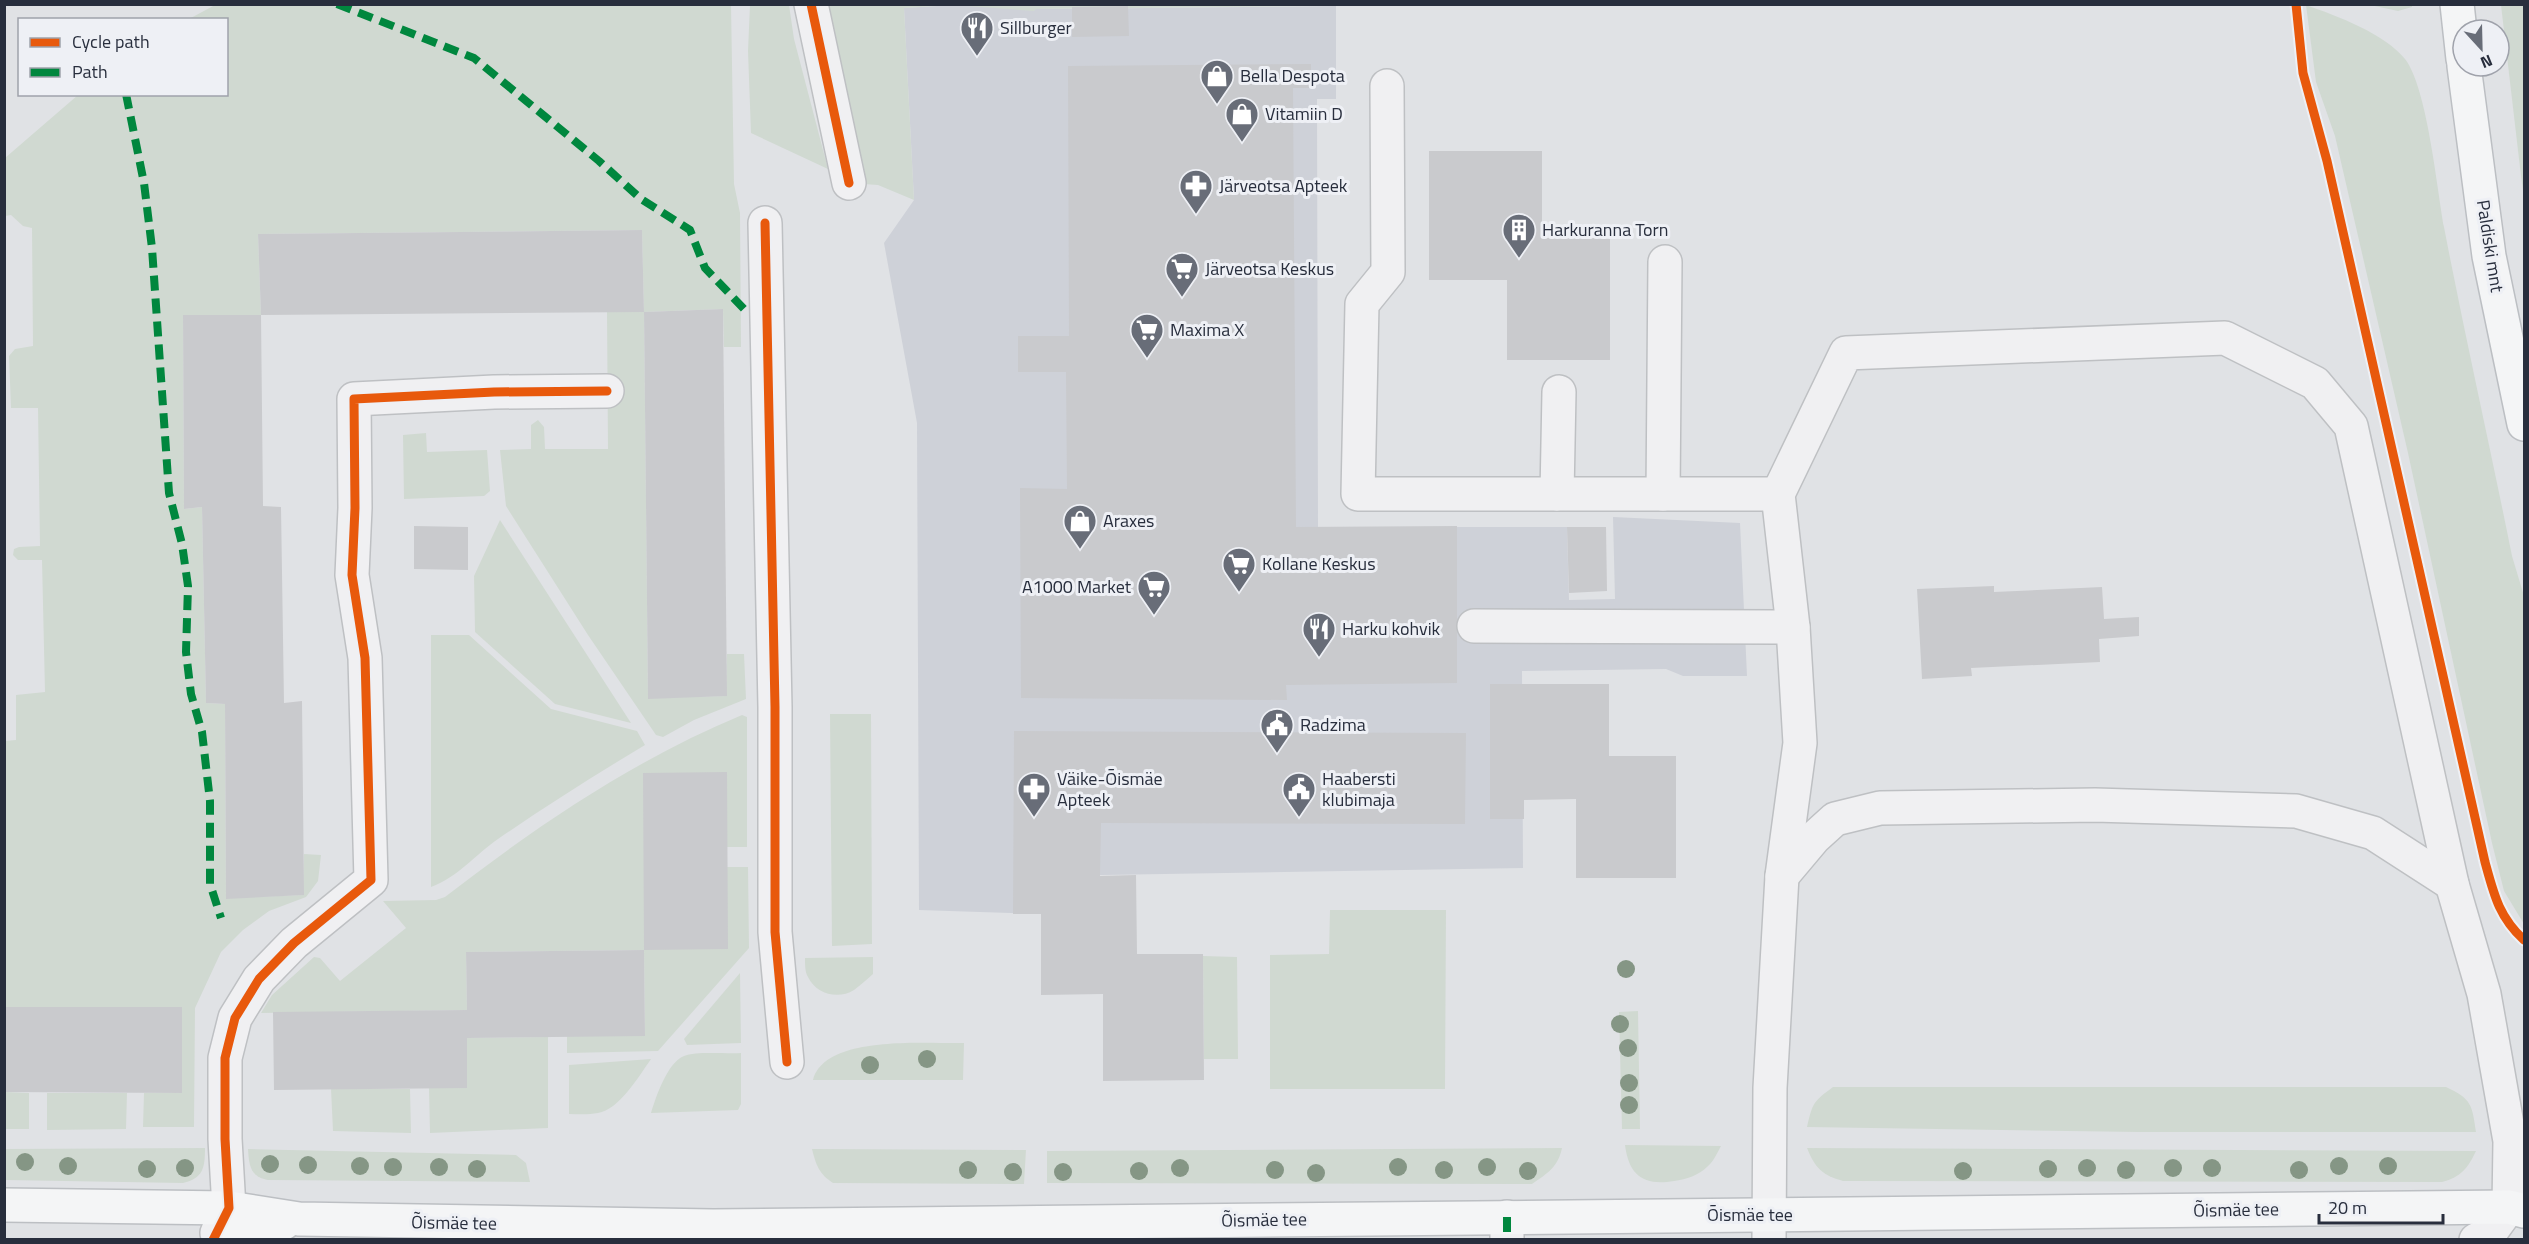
<svg xmlns="http://www.w3.org/2000/svg" width="2529" height="1244" viewBox="0 0 2529 1244" font-family="'Titillium Web',sans-serif">
<rect width="100%" height="100%" fill="#e0e2e5"/>
<polygon fill="#ced1d8" points="953,5 1047,9 1336,6 1336,99 1317,99 1318,527 1567,527 1569,600 1615,599 1613,517 1740,523 1747,676 1683,676 1666,669 1522,671 1523,868 1041,876 1041,914 919,910 917,423 884,243 914,200 904,8"/>
<g fill="#d0d9d1">
<polygon points="215,5 731,5 734,184 740,213 741,347 724,347 723,309 644,312 648,698 726,696 727,654 744,654 746,699 694,720 663,737 656,735 588,635 506,506 500,450 531,449 531,425 538,420 544,427 545,449 608,449 607,312 644,312 642,230 258,234 261,315 183,315 184,509 202,507 206,703 225,704 226,898 303,895 304,854 321,855 318,881 306,897 269,911 243,930 221,952 195,1008 194,1127 143,1127 144,1093 182,1093 182,1007 5,1007 5,741 16,740 16,695 45,692 42,560 18,560 13,555 14,549 19,547 40,546 38,408 11,408 9,356 15,349 33,346 32,228 23,226 11,215 5,216 5,158 78,95 226,94 226,20 189,19"/>
<polygon points="750,5 789,5 794,39 828,169 751,133 748,51"/>
<polygon points="811,5 1418,5 1036,9 1034,11 953,5 904,8 914,200 878,185 849,183"/>
<path d="M2306 5C2337 16 2384 33 2405 59 2427 87 2437 188 2444 227 2465 337 2490 446 2512 556L2524 596V924L2504 891 2492 843 2408 453 2335 136 2316 82Z"/>
<polygon points="2370,5 2412,4 2412,7 2398,11"/>
<polygon points="2501,5 2524,5 2524,198 2521,176"/>
<polygon points="426,433 427,452 487,450 490,491 484,496 404,499 403,435"/>
<polygon points="500,520 631,723 555,704 475,632 474,576"/>
<path d="M431 635H469L551 709 637 731 645 745C595 775 546 806 498 839 475 855 458 877 431 887Z"/>
<polygon points="830,714 871,714 872,944 832,946"/>
<path d="M742 715 747 717V847H727V867H748L749 948 658 1051 567 1053V1036L645 1035 644 950 466 952 467 1010 261 1013 272 995 314 957 320 958 340 981 406 928 383 901 436 900 445 897C538 825 634 760 742 715Z"/>
<polygon points="1330,910 1446,910 1445,1089 1270,1089 1270,955 1329,954"/>
<polygon points="1203,956 1237,957 1238,1059 1204,1059"/>
<path d="M873 957V974C867 979 861 985 854 990 838 1000 816 994 808 977 805 972 805 965 805 958Z"/>
<polygon points="740,973 741,1043 687,1045 684,1039"/>
<polygon points="1638,1011 1640,1129 1622,1129 1619,1012"/>
<polygon points="548,1037 548,1128 430,1133 429,1088 467,1088 467,1038"/>
<path d="M964 1043 963 1080H813C825 1034 927 1044 964 1043Z"/>
<path d="M741 1053V1104L738 1110 651 1113C656 1097 667 1063 684 1056 695 1051 727 1054 741 1053Z"/>
<path d="M651 1059C639 1076 619 1110 598 1113 588 1115 578 1114 569 1114V1065Z"/>
<path d="M1833 1087H2446C2472 1099 2472 1105 2476 1132H2139L1807 1127C1813 1102 1813 1102 1833 1087Z"/>
<polygon points="331,1089 410,1089 411,1133 333,1131"/>
<polygon points="5,1092 29,1093 29,1129 5,1129"/>
<polygon points="47,1093 127,1093 126,1129 47,1130"/>
<path d="M1625 1145 1721 1146C1717 1153 1714 1161 1708 1166 1698 1176 1687 1179 1674 1181 1644 1186 1629 1176 1625 1145Z"/>
<path d="M205 1148C205 1168 203 1178 183 1183L5 1180V1149Z"/>
<path d="M1562 1148C1558 1167 1548 1173 1532 1184L1047 1183V1151Z"/>
<path d="M1807 1148 2476 1151C2468 1168 2461 1177 2442 1182L1843 1181C1822 1175 1815 1168 1807 1148Z"/>
<path d="M248 1149 516 1155 526 1163 530 1182 268 1180C250 1177 249 1165 248 1149Z"/>
<path d="M812 1149 1026 1150 1024 1184 833 1183C819 1174 816 1165 812 1149Z"/>
</g>
<g fill="#c9cacd">
<polygon points="1128,6 1129,36 1072,37 1072,7"/>
<polygon points="1311,64 1311,88 1293,88 1296,527 1457,526 1457,683 1286,685 1287,700 1021,698 1020,488 1067,489 1066,372 1018,372 1018,336 1069,336 1068,66"/>
<polygon points="1429,151 1542,151 1542,238 1610,238 1610,360 1507,360 1507,280 1429,280"/>
<polygon points="642,230 644,312 261,315 258,234"/>
<polygon points="723,309 727,696 648,699 644,312"/>
<polygon points="183,315 261,315 263,506 281,507 284,703 302,701 304,895 226,899 225,704 206,703 202,507 184,509"/>
<polygon points="414,526 468,527 468,570 414,569"/>
<polygon points="1567,527 1606,527 1607,591 1569,593"/>
<polygon points="1994,586 1994,592 2102,587 2104,619 2139,617 2139,636 2099,639 2100,662 1971,668 1972,676 1922,679 1917,589"/>
<polygon points="1490,684 1609,684 1609,756 1676,756 1676,878 1576,878 1576,799 1524,800 1524,819 1490,819"/>
<polygon points="1014,731 1466,733 1465,824 1101,823 1100,876 1136,875 1137,954 1203,954 1204,1080 1103,1081 1103,994 1041,995 1041,914 1013,914"/>
<polygon points="727,772 728,949 644,950 645,1036 467,1038 467,1088 274,1090 273,1012 467,1010 466,952 644,950 643,773"/>
<polygon points="4,1007 182,1007 182,1093 4,1092"/>
</g>
<g fill="none" stroke-linecap="round" stroke-linejoin="round">
<g stroke="#bec0c3" stroke-width="36">
<g id="minor">
<polyline points="811,4 849,183"/>
<polyline points="1387,86 1388,272 1362,304 1358,494 1778,494"/>
<polyline points="765,223 775,707 775,932 787,1062"/>
<polyline points="1557,494 1559,392"/>
<polyline points="1663,494 1665,262"/>
<polyline points="1474,626 1793,627"/>
<polyline points="1782,876 1814,838 1835,819 1880,808 2095,805 2296,811 2373,833 2452,884"/>
<polyline points="1507,1217 1507,1240"/>
<polyline points="217,1233 229,1208 225,1139 225,1058 235,1018 259,979 294,943 371,880 365,658 352,575 355,508 354,399 494,392 607,391"/>
<polyline points="1769,1240 1770,1088 1782,876 1800,743 1793,627 1778,494 1846,353 2225,338 2315,383 2351,426 2452,884 2484,994 2510,1141 2509,1207 2490,1233 2476,1240"/>
</g>
</g>
<g stroke="#bcbfc3" stroke-width="36">
<g id="major">
<polyline points="2457,4 2463,59"/>
<polyline points="2464,66 2489,256 2524,424"/>
<polyline points="4,1205 229,1208 299,1219 713,1226 2509,1207 2524,1211"/>
<polyline points="227,1240 284,1223"/>
</g>
</g>
<use href="#minor" stroke="#f0f0f2" stroke-width="33"/>
<use href="#major" stroke="#f4f5f6" stroke-width="33"/>
<g stroke="#00873e" stroke-width="8" stroke-dasharray="15 8" stroke-linecap="butt">
<polyline points="337,4 474,58 599,161 641,199 690,230 705,268 745,310"/>
<polyline points="126,94 144,183 152,248 169,493 182,544 188,586 186,652 191,694 202,732 210,801 210,884 221,918"/>
<polyline points="1507,1217 1507,1240"/>
</g>
<g stroke="#eef0f5" stroke-width="13">
<g id="cycleway">
<polyline points="811,4 849,183"/>
<path d="M2296 4 2303 73 2327 161 2485 862C2494 895 2499 917 2524 940"/>
<polyline points="765,223 775,707 775,932 787,1062"/>
<polyline points="213,1240 229,1208 225,1139 225,1058 235,1018 259,979 294,943 371,880 365,658 352,575 355,508 354,399 494,392 607,391"/>
</g>
</g>
<use href="#cycleway" stroke="#e8590c" stroke-width="9"/>
</g>
<g fill="#859685">
<circle cx="1626" cy="969" r="9"/>
<circle cx="1620" cy="1024" r="9"/>
<circle cx="1628" cy="1048" r="9"/>
<circle cx="927" cy="1059" r="9"/>
<circle cx="870" cy="1065" r="9"/>
<circle cx="1629" cy="1083" r="9"/>
<circle cx="1629" cy="1105" r="9"/>
<circle cx="25" cy="1162" r="9"/>
<circle cx="270" cy="1164" r="9"/>
<circle cx="308" cy="1165" r="9"/>
<circle cx="68" cy="1166" r="9"/>
<circle cx="360" cy="1166" r="9"/>
<circle cx="2339" cy="1166" r="9"/>
<circle cx="2388" cy="1166" r="9"/>
<circle cx="393" cy="1167" r="9"/>
<circle cx="439" cy="1167" r="9"/>
<circle cx="1398" cy="1167" r="9"/>
<circle cx="1487" cy="1167" r="9"/>
<circle cx="185" cy="1168" r="9"/>
<circle cx="1180" cy="1168" r="9"/>
<circle cx="2087" cy="1168" r="9"/>
<circle cx="2173" cy="1168" r="9"/>
<circle cx="2212" cy="1168" r="9"/>
<circle cx="147" cy="1169" r="9"/>
<circle cx="477" cy="1169" r="9"/>
<circle cx="2048" cy="1169" r="9"/>
<circle cx="968" cy="1170" r="9"/>
<circle cx="1275" cy="1170" r="9"/>
<circle cx="1444" cy="1170" r="9"/>
<circle cx="2126" cy="1170" r="9"/>
<circle cx="2299" cy="1170" r="9"/>
<circle cx="1139" cy="1171" r="9"/>
<circle cx="1528" cy="1171" r="9"/>
<circle cx="1963" cy="1171" r="9"/>
<circle cx="1013" cy="1172" r="9"/>
<circle cx="1063" cy="1172" r="9"/>
<circle cx="1316" cy="1173" r="9"/>
</g>
<defs>
<g id="restaurant-pin" transform="scale(1.725)"><path d="M0 17L-7.5 6A9.5 9.5 0 1 1 7.5 6Z" fill="#686d78" stroke="#eef0f5"/><path d="M-5-6h1v4h1v-4h1v4h1v-4h1v5L-1.5 .5V6h-2V.5L-5-1ZM5-6V6H3V1.5H1.5Q1.5-4 5-6Z" fill="#fff"/></g>
<g id="shop-pin" transform="scale(1.725)"><path d="M0 17L-7.5 6A9.5 9.5 0 1 1 7.5 6Z" fill="#686d78" stroke="#eef0f5"/><path d="M-5-2.5h2.3a2.7 3.5 0 0 1 5.4 0H5L5.5 6h-11ZM-1.5-2.5h3a1.5 2.3 0 0 0-3 0Z" fill="#fff"/></g>
<g id="pharmacy-pin" transform="scale(1.725)"><path d="M0 17L-7.5 6A9.5 9.5 0 1 1 7.5 6Z" fill="#686d78" stroke="#eef0f5"/><path d="M-2-6h4v4h4v4h-4v4h-4v-4h-4v-4h4Z" fill="#fff"/></g>
<g id="building-pin" transform="scale(1.725)"><path d="M0 17L-7.5 6A9.5 9.5 0 1 1 7.5 6Z" fill="#686d78" stroke="#eef0f5"/><path d="M-4-6H4V6H1V3H-1V6H-4ZM-2.5-4.3h1.7v1.8h-1.7ZM.8-4.3h1.7v1.8H.8ZM-2.5-1h1.7V.8h-1.7ZM.8-1h1.7V.8H.8Z" fill="#fff"/></g>
<g id="supermarket-pin" transform="scale(1.725)"><path d="M0 17L-7.5 6A9.5 9.5 0 1 1 7.5 6Z" fill="#686d78" stroke="#eef0f5"/><path d="M-6-5.5h2.5l.6 2H6L4.5 2H-2.5L-4.4-4H-6ZM-1.5 3.2a1.3 1.3 0 1 0 .1 0ZM3 3.2a1.3 1.3 0 1 0 .1 0Z" fill="#fff"/></g>
<g id="civic-pin" transform="scale(1.725)"><path d="M0 17L-7.5 6A9.5 9.5 0 1 1 7.5 6Z" fill="#686d78" stroke="#eef0f5"/><path d="M-.6-6.5H3V-4.5H.6V-3L4-1V1h2V6H-6V1h2V-1L-.6-3ZM-1.2 2.5V6h2.4V2.5Z" fill="#fff"/></g>
</defs>
<g fill-rule="evenodd">
<use href="#restaurant-pin" x="977" y="28"/>
<use href="#shop-pin" x="1217" y="76"/>
<use href="#shop-pin" x="1242" y="114"/>
<use href="#pharmacy-pin" x="1196" y="186"/>
<use href="#building-pin" x="1519" y="230"/>
<use href="#supermarket-pin" x="1182" y="269"/>
<use href="#supermarket-pin" x="1147" y="330"/>
<use href="#shop-pin" x="1080" y="521"/>
<use href="#supermarket-pin" x="1239" y="564"/>
<use href="#supermarket-pin" x="1154" y="587"/>
<use href="#restaurant-pin" x="1319" y="629"/>
<use href="#civic-pin" x="1277" y="725"/>
<use href="#pharmacy-pin" x="1034" y="789"/>
<use href="#civic-pin" x="1299" y="789"/>
</g>
<g text-anchor="middle" stroke-width="6" stroke-linejoin="round" paint-order="stroke">
<g font-size="18" fill="#282e3d" stroke="#eef0f5" text-anchor="start">
<text x="1000" y="34">Sillburger</text>
<text x="1240" y="82">Bella Despota</text>
<text x="1265" y="120">Vitamiin D</text>
<text x="1219" y="192">Järveotsa Apteek</text>
<text x="1542" y="236">Harkuranna Torn</text>
<text x="1205" y="275">Järveotsa Keskus</text>
<text x="1170" y="336">Maxima X</text>
<text x="1103" y="527">Araxes</text>
<text x="1262" y="570">Kollane Keskus</text>
<text x="1131" y="593" text-anchor="end">A1000 Market</text>
<text x="1342" y="635">Harku kohvik</text>
<text x="1300" y="731">Radzima</text>
<text x="1057" y="785">Väike-Õismäe<tspan x="1057" dy="21">Apteek</tspan></text>
<text x="1322" y="785">Haabersti<tspan x="1322" dy="21">klubimaja</tspan></text>
</g>
<g font-size="18" fill="#282e3d" stroke="#eef0f5">
<text transform="translate(2490 246) rotate(81)" y="6">Paldiski mnt</text>
<text transform="translate(2236 1210) rotate(-1)" y="6">Õismäe tee</text>
<text x="1750" y="1221">Õismäe tee</text>
<text transform="translate(1264 1220) rotate(-1)" y="6">Õismäe tee</text>
<text transform="translate(454 1223) rotate(1)" y="6">Õismäe tee</text>
</g>
</g>
<rect width="2529" height="1244" fill="none" stroke="#282e3d" stroke-width="12"/>
<rect x="18" y="18" width="210" height="78" fill="#eef0f5" stroke="#9fa2ab" stroke-width="1.5"/>
<rect x="30" y="38" width="30" height="9" fill="#e8590c" stroke="#9fa2ab" stroke-width="1.5"/>
<text x="72" y="48" font-size="18" fill="#282e3d">Cycle path</text>
<rect x="30" y="68" width="30" height="9" fill="#00873e" stroke="#9fa2ab" stroke-width="1.5"/>
<text x="72" y="78" font-size="18" fill="#282e3d">Path</text>
<g transform="translate(2481 48) rotate(158)"><circle r="28" fill="#eef0f5" stroke="#9fa2ab" stroke-width="1.5"/>
<path d="M0-4.5L10 22L0 15L-10 22Z" fill="#686d78"/>
<text y="-9" font-size="16" font-weight="bold" text-anchor="middle" fill="#282e3d">N</text>
</g>
<path d="M2319 1214v9h124v-9" fill="none" stroke="#282e3d" stroke-width="3"/>
<text x="2328" y="1214" font-size="18" fill="#282e3d" stroke="#eef0f5" stroke-width="4.5" paint-order="stroke">20 m</text>
</svg>
